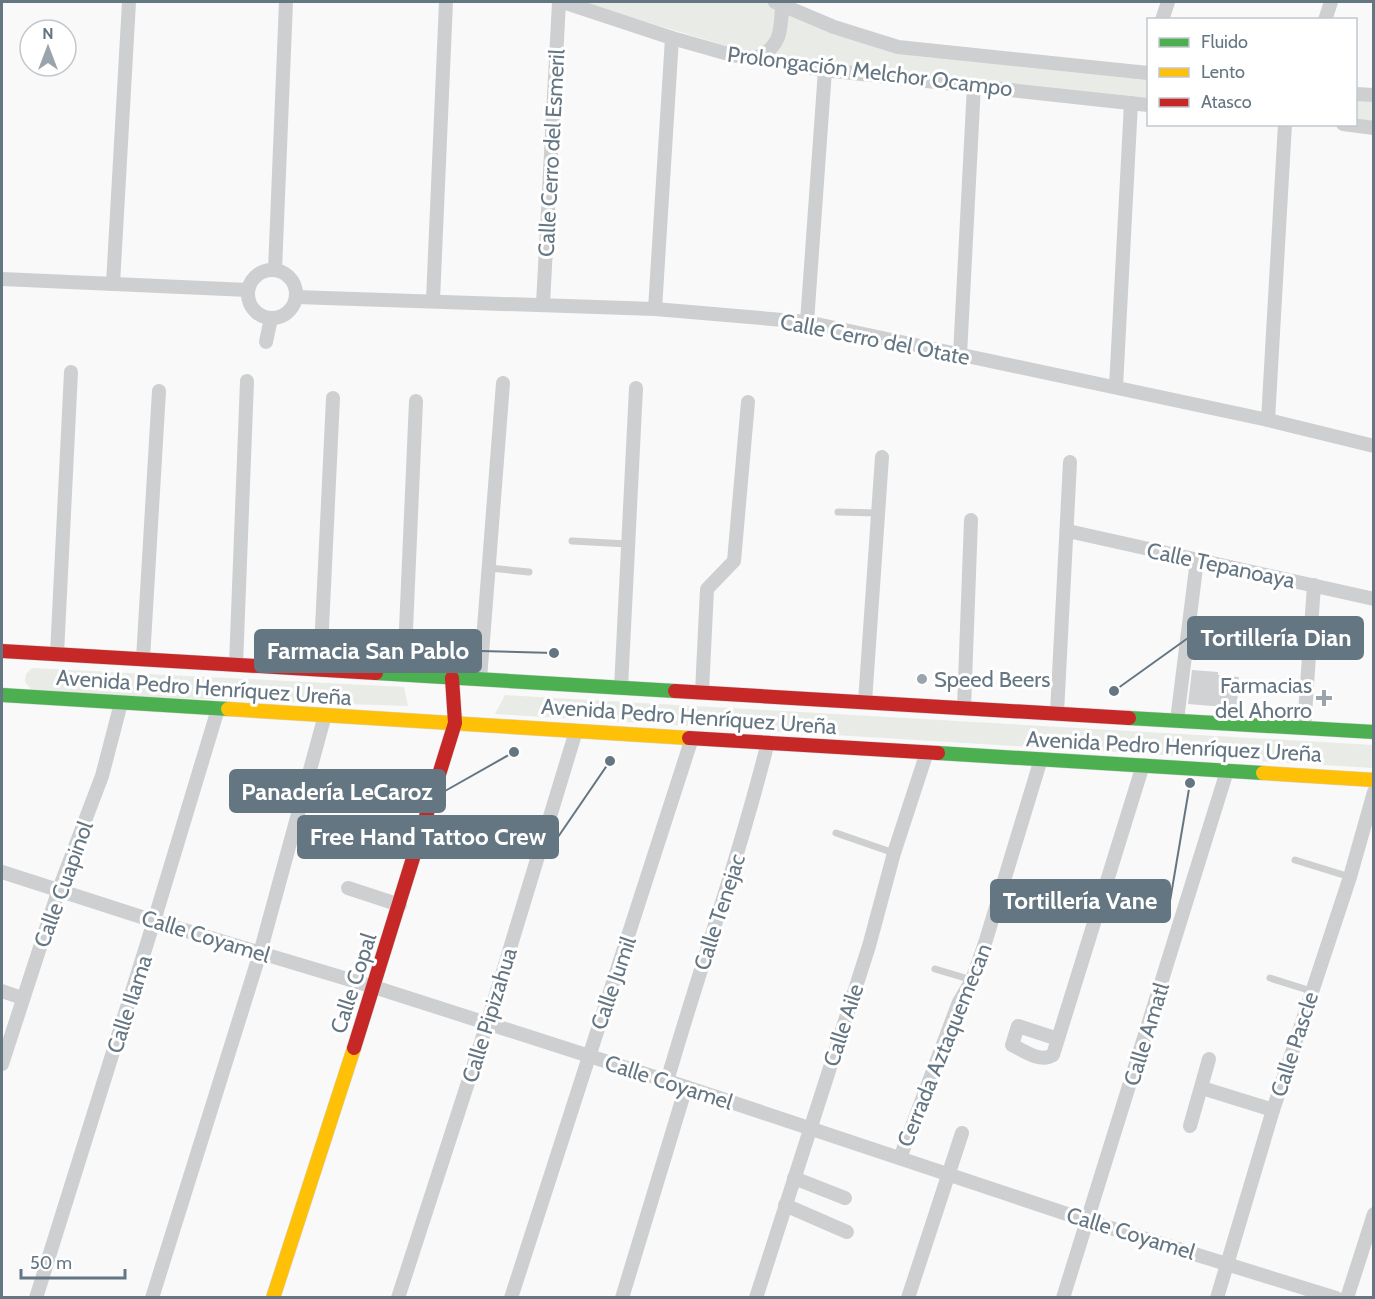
<svg xmlns="http://www.w3.org/2000/svg" width="1375" height="1299" viewBox="0 0 1375 1299" font-family="Cabin,sans-serif">
<rect width="100%" height="100%" fill="#f9f9f9"/>
<g fill="#e8ebe6">
<polygon points="580,2 772,2 899,51 1148,72 1148,101 823,65 740,50"/>
<polygon points="1356,98 1373,100 1373,123 1356,121"/>
<polygon points="32,668 404,687 408,706 34,693 25,682 26,674"/>
<polygon points="505,695 1373,745 1373,768 495,714"/>
</g>
<polygon fill="#d0d2d3" points="1192,670 1218,672 1218,675 1239,677 1237,708 1188,704"/>
<g fill="none" stroke-linecap="round" stroke-linejoin="round">
<g stroke="#d5d6d7" stroke-width="15">
<g id="fast">
<polyline points="376,673 675,691"/>
<polyline points="2,695 228,709"/>
<polyline points="1129,718 1374,732"/>
<polyline points="938,753 1263,773"/>
</g>
</g>
<g stroke="#d5d6d7" stroke-width="15">
<g id="slow">
<polyline points="228,709 689,738"/>
<polyline points="1263,773 1374,780"/>
<polyline points="273,1298 354,1048"/>
</g>
</g>
<g stroke="#d5d6d7" stroke-width="15">
<g id="jam">
<polyline points="2,651 376,673"/>
<polyline points="675,691 1129,718"/>
<polyline points="689,738 938,753"/>
<polyline points="354,1048 455,723 452,678"/>
</g>
</g>
<polyline stroke="#cbcccd" stroke-width="2" stroke-dasharray="3 3" stroke-linecap="butt" points="1146,748 1148,736"/>
<g stroke="#cecfd0" stroke-width="7">
<polyline points="838,512 877,513"/>
<polyline points="572,541 628,544"/>
<polyline points="489,568 529,572"/>
<polyline points="836,833 894,853"/>
<polyline points="1295,860 1350,877"/>
<polyline points="935,969 972,980"/>
<polyline points="1270,978 1311,991"/>
</g>
<g stroke="#cecfd0" stroke-width="14">
<polyline points="563,2 672,38 732,55 825,70 1148,105"/>
<polyline points="775,2 834,27 898,47 1148,73"/>
<polyline points="1162,20 1168,2"/>
<polyline points="1325,20 1331,2"/>
<path d="M756 58C781 47 781 31 782 6"/>
<polyline points="1356,94 1374,95"/>
<polyline points="1343,124 1374,128"/>
<circle cx="272" cy="294" r="24"/>
<polyline points="275,270 286,2"/>
<polyline points="2,279 248,290"/>
<polyline points="113,284 129,2"/>
<polyline points="296,297 655,309 807,322 1268,420 1374,446"/>
<polyline points="433,300 446,2"/>
<polyline points="543,304 559,2"/>
<polyline points="655,309 672,38"/>
<polyline points="807,322 825,70"/>
<polyline points="266,342 271,318"/>
<polyline points="960,355 974,85"/>
<polyline points="1116,387 1131,103"/>
<polyline points="1268,420 1285,124"/>
<polyline points="1068,531 1374,599"/>
<polyline points="57,654 71,372"/>
<polyline points="143,659 159,391"/>
<polyline points="236,665 247,381"/>
<polyline points="320,670 333,398"/>
<polyline points="404,675 416,401"/>
<polyline points="480,679 503,383"/>
<polyline points="621,688 636,388"/>
<polyline points="702,692 707,589 734,561 748,402"/>
<polyline points="865,702 882,457"/>
<polyline points="964,708 971,520"/>
<polyline points="1057,713 1070,462"/>
<polyline points="1177,720 1197,560"/>
<polyline points="1304,728 1314,585"/>
<polyline points="2,872 154,921 374,987 686,1087 1088,1221 1336,1298"/>
<polyline points="348,888 400,905"/>
<polyline points="2,991 22,998"/>
<path d="M1058 1039 1018 1026 1012 1045C1024 1051 1040 1063 1053 1055L1143 765"/>
<polyline points="2,1064 59,889 102,776 121,703"/>
<path d="M667 1081C700 968 739 857 768 742"/>
<polyline points="1202,1088 1273,1110"/>
<polyline points="1190,1126 1209,1059"/>
<polyline points="900,1158 959,1002 972,980 986,940 1041,759"/>
<polyline points="794,1178 845,1198"/>
<polyline points="785,1205 847,1232"/>
<polyline points="36,1298 154,921 218,709"/>
<polyline points="152,1298 260,953 325,715"/>
<polyline points="398,1298 487,1024 576,731"/>
<polyline points="511,1298 692,738"/>
<polyline points="622,1298 686,1087"/>
<polyline points="756,1298 869,946 894,853 927,752"/>
<polyline points="908,1298 962,1133"/>
<polyline points="1063,1298 1227,771"/>
<polyline points="1217,1298 1273,1110 1350,877 1374,792"/>
<polyline points="1347,1298 1374,1214"/>
</g>
<use href="#fast" stroke="#4caf50" stroke-width="14"/>
<use href="#slow" stroke="#ffc107" stroke-width="14"/>
<use href="#jam" stroke="#c62828" stroke-width="14"/>
</g>
<g fill="#99a4ac" stroke="#fff" stroke-width="2">
<circle cx="922" cy="679" r="6"/>
<path d="M1321 689h6v6h6v6h-6v6h-6v-6h-6v-6h6z"/>
</g>
<g text-anchor="middle" stroke-width="6" stroke-linejoin="round" paint-order="stroke">
<g font-size="22" fill="#657683" stroke="#fff">
<text transform="translate(870 71) rotate(7)" y="8">Prolongación Melchor Ocampo</text>
<text transform="translate(551 153) rotate(-87)" y="8">Calle Cerro del Esmeril</text>
<text transform="translate(875 339) rotate(11)" y="8">Calle Cerro del Otate</text>
<text transform="translate(1221 565) rotate(12)" y="8">Calle Tepanoaya</text>
<text transform="translate(204 687) rotate(4)" y="8">Avenida Pedro Henríquez Ureña</text>
<text transform="translate(689 716) rotate(4)" y="8">Avenida Pedro Henríquez Ureña</text>
<text transform="translate(1174 746) rotate(3)" y="8">Avenida Pedro Henríquez Ureña</text>
<text transform="translate(63 884) rotate(-70)" y="8">Calle Cuapinol</text>
<text transform="translate(719 912) rotate(-72)" y="8">Calle Tenejac</text>
<text transform="translate(206 936) rotate(17)" y="8">Calle Coyamel</text>
<text transform="translate(353 983) rotate(-72)" y="8">Calle Copal</text>
<text transform="translate(613 983) rotate(-71)" y="8">Calle Jumil</text>
<text transform="translate(129 1004) rotate(-72)" y="8">Calle Ilama</text>
<text transform="translate(489 1015) rotate(-73)" y="8">Calle Pipizahua</text>
<text transform="translate(843 1025) rotate(-72)" y="8">Calle Aile</text>
<text transform="translate(1146 1034) rotate(-73)" y="8">Calle Amatl</text>
<text transform="translate(1294 1044) rotate(-72)" y="8">Calle Pascle</text>
<text transform="translate(944 1045) rotate(-68)" y="8">Cerrada Aztaquemecan</text>
<text transform="translate(669 1082) rotate(18)" y="8">Calle Coyamel</text>
<text transform="translate(1131 1233) rotate(17)" y="8">Calle Coyamel</text>
</g>
<g font-size="22" fill="#657683" stroke="#fff" text-anchor="start">
<text x="934" y="687">Speed Beers</text>
<text x="1312" y="693" text-anchor="end">Farmacias<tspan x="1312" dy="25">del Ahorro</tspan></text>
</g>
</g>
<path fill="none" stroke="#657683" stroke-width="2" d="M1114 691L1188 638M554 653L481 651M514 752L445 791M610 761L558 837M1190 783L1170 901"/>
<g fill="#657683" stroke="#fff" stroke-width="2">
<circle cx="1114" cy="691" r="6"/>
<circle cx="554" cy="653" r="6"/>
<circle cx="514" cy="752" r="6"/>
<circle cx="610" cy="761" r="6"/>
<circle cx="1190" cy="783" r="6"/>
</g>
<g fill="#657683" stroke="#657683" stroke-width="2">
<rect x="1188" y="617" width="175" height="42" rx="6"/>
<rect x="255" y="630" width="226" height="42" rx="6"/>
<rect x="230" y="770" width="215" height="42" rx="6"/>
<rect x="298" y="816" width="260" height="42" rx="6"/>
<rect x="991" y="880" width="179" height="42" rx="6"/>
</g>
<g font-size="24" text-anchor="middle" font-weight="bold" fill="#fff">
<text x="1276" y="646">Tortillería Dian</text>
<text x="368" y="659">Farmacia San Pablo</text>
<text x="337" y="800">Panadería LeCaroz</text>
<text x="428" y="845">Free Hand Tattoo Crew</text>
<text x="1080" y="909">Tortillería Vane</text>
</g>
<rect width="1375" height="1299" fill="none" stroke="#657683" stroke-width="6"/>
<rect x="1147" y="18" width="210" height="108" fill="#ffffff" stroke="#c1c8cd" stroke-width="1.5"/>
<rect x="1159" y="38" width="30" height="9" fill="#4caf50" stroke="#c1c8cd" stroke-width="1.5"/>
<text x="1201" y="48" font-size="18" fill="#657683">Fluido</text>
<rect x="1159" y="68" width="30" height="9" fill="#ffc107" stroke="#c1c8cd" stroke-width="1.5"/>
<text x="1201" y="78" font-size="18" fill="#657683">Lento</text>
<rect x="1159" y="98" width="30" height="9" fill="#c62828" stroke="#c1c8cd" stroke-width="1.5"/>
<text x="1201" y="108" font-size="18" fill="#657683">Atasco</text>
<g transform="translate(48 48)"><circle r="28" fill="#ffffff" stroke="#c1c8cd" stroke-width="1.5"/>
<path d="M0-4.5L10 22L0 15L-10 22Z" fill="#99a4ac"/>
<text y="-9" font-size="16" font-weight="bold" text-anchor="middle" fill="#657683">N</text>
</g>
<path d="M21 1269v9h104v-9" fill="none" stroke="#657683" stroke-width="3"/>
<text x="30" y="1269" font-size="18" fill="#657683" stroke="#ffffff" stroke-width="4.5" paint-order="stroke">50 m</text>
</svg>
